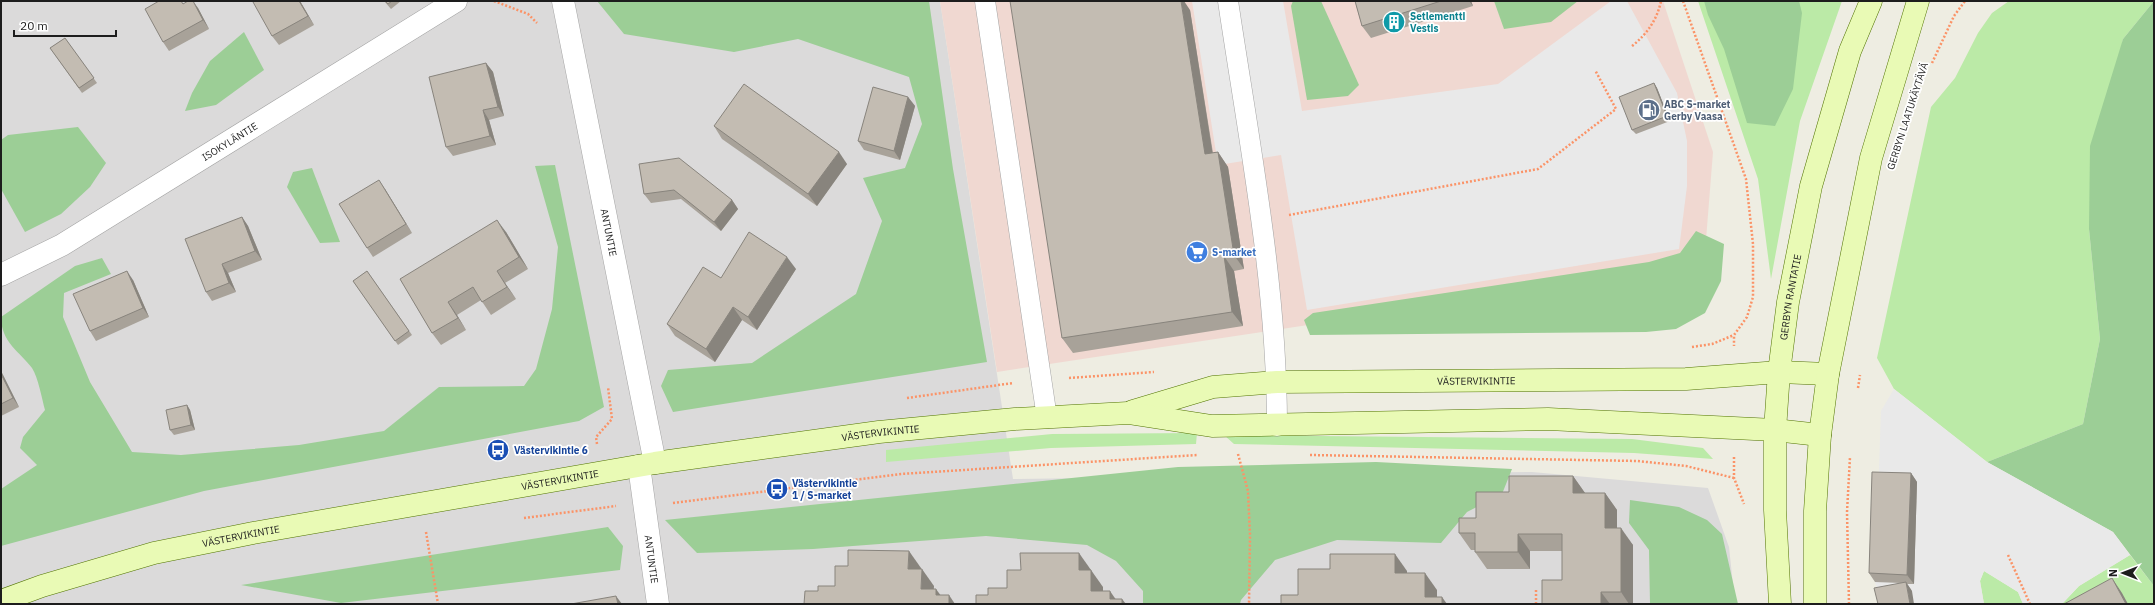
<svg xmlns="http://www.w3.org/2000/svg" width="2155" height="605" viewBox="0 0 2155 605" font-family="'IBM Plex Sans',sans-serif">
<rect width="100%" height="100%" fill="#eeede2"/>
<polygon fill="#dbdada" points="1,1 940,1 1013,479 1532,472 1708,488 1729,547 1735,604 1,604"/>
<polygon fill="#f0d8d1" points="940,1 1663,1 1713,152 1704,265 997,372"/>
<g fill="#bbeaa7">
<polygon points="1698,1 1842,1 1800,121 1771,279 1758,179"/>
<polygon points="2009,1 2154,1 2123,39 2089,229 2100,339 2083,424 1987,462 1894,389 1877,358 1931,107 1955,78 1978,33 1992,13"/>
<polygon points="1197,433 1196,444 1051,448 886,462 886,450 1052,434"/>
<polygon points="1224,435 1632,439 1703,448 1713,459 1634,453 1234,444"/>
<polygon points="2130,555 2154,586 2154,604 2062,604 2079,586"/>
<polygon points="1984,571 2018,592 2023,604 1984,604 1980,581"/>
</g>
<g fill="#9cce96">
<polygon points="597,1 929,1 953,169 987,362 673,412 661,386 668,370 752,363 856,294 882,221 863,178 905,168 922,124 909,77 798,39 734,52 624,34"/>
<polygon points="1293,1 1321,1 1359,85 1348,96 1307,100 1291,6"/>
<polygon points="1494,1 1578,1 1551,22 1504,29"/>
<polygon points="1704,1 1799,1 1802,13 1793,89 1775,126 1747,123 1724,49 1708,15"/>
<polygon points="2154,1 2154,586 2113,532 1987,462 2083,424 2100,339 2089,229 2090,146 2123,39"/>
<polygon points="244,32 264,70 216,105 185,111 192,93 210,61"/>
<polygon points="78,127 106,163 90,187 61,214 25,232 1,189 1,140 8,135"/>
<path d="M555 165 604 407 579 421 204 491 1 546V489L37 465 20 448 23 437 45 410C42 399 38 377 32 368 20 352 1 342 1 317L75 266 102 258 111 274 64 293 63 317 90 382 132 452 181 455 299 445 384 431 439 387 524 386 536 369 552 309 558 247 535 166Z"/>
<polygon points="312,168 340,242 320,243 287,187 293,172"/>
<polygon points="1696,231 1724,244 1721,281 1705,313 1676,329 1646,332 1310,335 1304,320 1313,313 1649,262 1680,253"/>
<polygon points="1376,462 1512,469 1502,494 1467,512 1441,543 1337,540 1275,560 1241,600 1240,604 1143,604 1143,591 1116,561 1087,545 986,536 813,549 697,553 665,520 1178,467"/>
<polygon points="1630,500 1679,507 1707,520 1722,534 1738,604 1650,604 1649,550 1629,523"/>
<polygon points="608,527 623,546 620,570 341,603 241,585"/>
</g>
<g fill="#e9e9e9">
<polygon points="1192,1 1283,1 1302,111 1498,84 1611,1 1627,1 1677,93 1687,141 1687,186 1679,249 1307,310 1281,155 1218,165"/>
<polygon points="1894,389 1987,462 2113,532 2130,555 2079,586 2062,604 2023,604 2018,592 1984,571 1980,581 1984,604 1882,604 1875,582 1881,411"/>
</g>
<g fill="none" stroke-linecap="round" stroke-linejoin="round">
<g stroke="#a4a4a4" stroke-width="21">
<g id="lane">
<polyline points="985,1 1047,418"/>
<path d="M1228 1C1249 142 1277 283 1277 426"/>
</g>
</g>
<g stroke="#a4a4a4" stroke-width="23">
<g id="street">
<path id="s1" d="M563 1 655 463"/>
<path id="s2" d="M1 275 62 245 456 1"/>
<path id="s3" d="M639 466 658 604"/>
</g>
</g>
<g stroke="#527403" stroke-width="23">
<g id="secondary">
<path id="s4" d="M1133 411 1213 387 1277 382 1686 379 1779 372 1828 374"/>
<path id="s5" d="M1 601 42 586 154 553 253 533 655 463 879 432 1015 419 1128 413 1212 426 1548 419 1775 430 1820 435"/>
<path id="s6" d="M1780 604 1775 510V430L1779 372 1788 302 1811 186 1850 51 1871 1"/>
<polyline points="1815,604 1815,511 1820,435 1828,374 1871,158 1918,1"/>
</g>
</g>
<g stroke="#fb9367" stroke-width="2.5" stroke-dasharray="2 2" stroke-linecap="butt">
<polyline points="494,1 528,14 537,23"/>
<polyline points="1683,1 1746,179 1753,244 1753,297 1747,317 1734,335 1734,346"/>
<path d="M1632 46C1647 34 1657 20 1661 1"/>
<polyline points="1932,63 1954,16 1965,1"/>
<polyline points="1289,215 1538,169 1616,109 1595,70"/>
<polyline points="1692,347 1712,344 1734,335"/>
<polyline points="1069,378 1154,372"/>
<polyline points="1858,388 1860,375"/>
<polyline points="907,398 1013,383"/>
<polyline points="597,444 596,437 612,419 608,387"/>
<polyline points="1238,454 1248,491 1250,535 1249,604"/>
<polyline points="1310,455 1637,461 1686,466 1734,478"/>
<polyline points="1734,457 1734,478 1744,504"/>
<polyline points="673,503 901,474 1197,455"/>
<polyline points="524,518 616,506"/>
<polyline points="426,532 438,604"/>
<polyline points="2008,555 2030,604"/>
<polyline points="1536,604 1536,589"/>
<polyline points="1849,604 1847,512 1850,457"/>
</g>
<use href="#lane" stroke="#fff" stroke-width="20"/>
<use href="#street" stroke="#fff" stroke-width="22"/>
<use href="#secondary" stroke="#e9fab5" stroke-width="22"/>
</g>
<g fill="#a8a299">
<polygon points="300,1 314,25 279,45 272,36"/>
<polygon points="384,1 401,1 391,9"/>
<polygon points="1355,1 1471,1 1473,6 1371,38 1362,26"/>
<polygon points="184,4 198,8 209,29 169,51 163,42"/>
<polygon points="1190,10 1213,153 1218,152 1228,167 1244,269 1234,271 1243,326 1073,353 1062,338"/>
<polygon points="65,38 97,83 82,93 50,48"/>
<polygon points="486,63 493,72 504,116 489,120 496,145 453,156 446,147"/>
<polygon points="1654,83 1657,88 1670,121 1636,134 1632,130"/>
<polygon points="908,97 915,106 900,160 864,150 858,141"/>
<polygon points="714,126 847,164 817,206 722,139"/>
<polygon points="639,164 732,200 738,209 721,231 681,199 651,203 644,194"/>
<polygon points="385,189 412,233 373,257 367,248"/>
<polygon points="242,217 248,226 262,260 228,273 236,292 212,301 206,292"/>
<polygon points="506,232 528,269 505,283 516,299 491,315 481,300 457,315 466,330 441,345 432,333 400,279"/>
<polygon points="796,269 757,330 742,320 715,362 675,336 667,324 721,278"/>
<polygon points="367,271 412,335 398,345 353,281"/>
<polygon points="133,280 149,317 96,341 90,331"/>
<polygon points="1,371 19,407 1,416"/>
<polygon points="187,405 190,410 195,430 174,435 170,430"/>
<polygon points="1911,473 1917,482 1914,584 1907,584 1912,591 1901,583 1875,582 1869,573"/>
<polygon points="1573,476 1585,493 1605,493 1617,510 1617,528 1633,545 1633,604 1542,604 1562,580 1562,551 1530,551 1530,569 1487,569 1475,552 1475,550 1471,550 1459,533 1476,518 1509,492"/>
</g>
<g fill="#88847d">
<polygon points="193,1 198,8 209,29 203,20"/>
<polygon points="299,1 300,1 314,25 308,16"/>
<polygon points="1181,1 1184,1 1190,10 1215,169 1205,154"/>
<polygon points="1469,1 1471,1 1473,6"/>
<polygon points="486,63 493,72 504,116 498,107"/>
<polygon points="1654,83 1657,88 1670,121 1667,116"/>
<polygon points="908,97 915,106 900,160 894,151"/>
<polygon points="483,110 489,120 496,145 490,136"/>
<polygon points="839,152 847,164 817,206 808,194"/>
<polygon points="1218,152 1228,167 1244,269 1234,255"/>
<polygon points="379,180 385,189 412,233 406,224"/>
<polygon points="732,200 738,209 721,231 714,222"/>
<polygon points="242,217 248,226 262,260 255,251"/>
<polygon points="497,220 506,232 528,269 519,257"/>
<polygon points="1224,256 1234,271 1243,326 1232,312"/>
<polygon points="787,257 796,269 757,330 748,317"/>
<polygon points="222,264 228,273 236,292 229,283"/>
<polygon points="127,271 133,280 149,317 143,308"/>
<polygon points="497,271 505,283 516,299 507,287"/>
<polygon points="448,302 457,315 466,330 458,318"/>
<polygon points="733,307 742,320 715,362 706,349"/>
<polygon points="1,371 19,407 13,398 1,374"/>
<polygon points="187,405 190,410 195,430 191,425"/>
<polygon points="1911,473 1917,482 1914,584 1907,575"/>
<polygon points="1573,476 1585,493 1585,510 1573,493"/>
<polygon points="1605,493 1617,510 1617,545 1605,528"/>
<polygon points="1621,528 1633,545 1633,604 1629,604 1621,592"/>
<polygon points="1518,534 1530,551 1530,569 1518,552"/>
<polygon points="909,551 921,568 920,586 908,569"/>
<polygon points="1079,553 1103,587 1103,604 1091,591 1079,570"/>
<polygon points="1395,554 1407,571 1407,590 1395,573"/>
<polygon points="922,569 934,586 933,604 921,589"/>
<polygon points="1425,573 1437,590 1437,604 1425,597"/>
<polygon points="2112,578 2122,593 2128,604 2126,604"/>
<polygon points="1906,582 1912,591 1914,604 1910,604"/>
<polygon points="936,589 947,604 936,595"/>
<polygon points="1110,591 1119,604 1110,599"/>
<polygon points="1601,592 1610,604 1601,604"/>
<polygon points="949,595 955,604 949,604"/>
<polygon points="616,596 622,604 618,604"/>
<polygon points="1442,597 1447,604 1442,604"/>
<polygon points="1122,599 1126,604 1122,604"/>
</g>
<g fill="#c3bcb2" stroke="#88847d">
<polygon points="159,1 181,1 183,4 188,1 193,1 203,20 163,42 145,9"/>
<polygon points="255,1 299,1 308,16 272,36 253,2"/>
<polygon points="385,1 392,1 388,4"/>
<polygon points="1010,1 1181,1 1205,154 1218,152 1234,255 1224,256 1232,312 1062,338"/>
<polygon points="1355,1 1441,1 1362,26"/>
<polygon points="65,38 94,78 79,88 50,48"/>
<polygon points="486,63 498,107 483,110 490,136 446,147 429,77"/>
<polygon points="1654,83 1667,116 1632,130 1619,97"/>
<polygon points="744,84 839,152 808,194 714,126"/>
<polygon points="873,87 908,97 894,151 858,141"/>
<polygon points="679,158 732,200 714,222 674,190 644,194 639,164"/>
<polygon points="379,180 406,224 367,248 339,204"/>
<polygon points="242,217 255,251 222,264 229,283 206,292 185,239"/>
<polygon points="497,220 519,257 497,271 507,287 482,302 473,287 448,302 458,318 432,333 400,279"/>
<polygon points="749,232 787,257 748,317 733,307 706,349 667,324 703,267 721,278"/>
<polygon points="127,271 143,308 90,331 73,294"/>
<polygon points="367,271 409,331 395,341 353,281"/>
<polygon points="1,374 13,398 1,404"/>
<polygon points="187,405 191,425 170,430 166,410"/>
<polygon points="1872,472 1911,473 1907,575 1869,573"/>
<polygon points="1509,476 1573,476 1573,493 1605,493 1605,528 1621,528 1621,592 1601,592 1601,604 1542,604 1542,580 1562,580 1562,534 1518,534 1518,552 1475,552 1475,533 1459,533 1459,518 1476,518 1476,492 1509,492"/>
<polygon points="848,550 909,551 908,569 922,569 921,589 936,589 936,595 949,595 949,604 804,604 805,591 818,591 818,586 835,586 835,566 848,566"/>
<polygon points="1020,553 1079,553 1079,570 1091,570 1091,591 1110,591 1110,599 1122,599 1122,604 976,604 976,595 988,595 988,588 1007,588 1007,570 1021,570"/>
<polygon points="1330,554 1395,554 1395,573 1425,573 1425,597 1442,597 1442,604 1281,604 1281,595 1298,595 1298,569 1330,569"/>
<polygon points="2112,578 2126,604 2064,604"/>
<polygon points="1906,582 1910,604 1878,604 1874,588"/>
<polygon points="616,596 618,604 571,604"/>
</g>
<defs>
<g id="building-disc" transform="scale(1.15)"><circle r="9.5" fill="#0f9aa8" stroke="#fff"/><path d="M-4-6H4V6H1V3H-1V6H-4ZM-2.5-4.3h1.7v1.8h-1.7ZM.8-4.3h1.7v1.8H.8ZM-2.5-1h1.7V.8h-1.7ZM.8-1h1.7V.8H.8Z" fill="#fff"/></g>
<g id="fuel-disc" transform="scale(1.15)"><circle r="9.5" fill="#5c6f8a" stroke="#fff"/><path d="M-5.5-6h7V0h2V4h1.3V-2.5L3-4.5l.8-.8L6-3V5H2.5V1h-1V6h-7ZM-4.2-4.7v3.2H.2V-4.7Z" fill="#fff"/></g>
<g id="supermarket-disc" transform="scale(1.15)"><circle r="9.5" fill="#3f7fe0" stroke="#fff"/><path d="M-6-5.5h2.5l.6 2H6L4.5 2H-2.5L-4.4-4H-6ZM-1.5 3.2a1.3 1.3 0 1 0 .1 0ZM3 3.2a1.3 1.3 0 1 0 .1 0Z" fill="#fff"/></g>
<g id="bus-disc" transform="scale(1.15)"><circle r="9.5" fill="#1a4fb4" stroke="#fff"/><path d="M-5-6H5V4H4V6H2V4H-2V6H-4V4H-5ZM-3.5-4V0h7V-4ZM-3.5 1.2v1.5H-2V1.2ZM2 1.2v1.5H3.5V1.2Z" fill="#fff"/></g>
</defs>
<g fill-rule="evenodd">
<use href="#building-disc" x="1394" y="22"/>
<use href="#fuel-disc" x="1649" y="110"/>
<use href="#supermarket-disc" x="1197" y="252"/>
<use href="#bus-disc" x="498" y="450"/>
<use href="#bus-disc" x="777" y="489"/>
</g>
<g text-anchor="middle" stroke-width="3.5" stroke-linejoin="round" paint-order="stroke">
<g font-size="10" font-weight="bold" fill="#0d838f" stroke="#fff" text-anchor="start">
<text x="1410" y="20">Setlementti<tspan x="1410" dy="12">Vestis</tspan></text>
</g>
<g font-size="10" font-weight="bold" fill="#4e5e75" stroke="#fff" text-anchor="start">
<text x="1664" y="108">ABC S-market<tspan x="1664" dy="12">Gerby Vaasa</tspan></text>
</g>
<g font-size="10" fill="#1d1d1d" stroke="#fff">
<text transform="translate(1907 116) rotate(-72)" y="4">GERBYN LAATUKÄYTÄVÄ</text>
<text dy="4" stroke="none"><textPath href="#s2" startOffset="265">ISOKYLÄNTIE</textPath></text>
<text dy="4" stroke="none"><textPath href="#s1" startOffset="236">ANTUNTIE</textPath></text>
<text dy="4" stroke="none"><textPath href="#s6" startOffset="308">GERBYN RANTATIE</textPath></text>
<text dy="4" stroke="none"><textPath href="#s4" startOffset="347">VÄSTERVIKINTIE</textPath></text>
<text dy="4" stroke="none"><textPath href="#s5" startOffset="897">VÄSTERVIKINTIE</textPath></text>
<text dy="4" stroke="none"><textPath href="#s5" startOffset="573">VÄSTERVIKINTIE</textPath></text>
<text dy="4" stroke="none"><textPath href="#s5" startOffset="249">VÄSTERVIKINTIE</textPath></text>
<text dy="4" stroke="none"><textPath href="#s3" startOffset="94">ANTUNTIE</textPath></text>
</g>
<g font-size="10" font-weight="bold" fill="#366cbe" stroke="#fff" text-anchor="start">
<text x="1212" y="256">S-market</text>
</g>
<g font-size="10" font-weight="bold" fill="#164399" stroke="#fff" text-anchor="start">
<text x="514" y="454">Västervikintie 6</text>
<text x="792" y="487">Västervikintie<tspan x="792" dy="12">1 / S-market</tspan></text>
</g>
</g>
<rect width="2155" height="605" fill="none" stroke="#1d1d1d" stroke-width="4"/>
<g transform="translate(2123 573) rotate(270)" stroke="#ffffff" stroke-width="3" paint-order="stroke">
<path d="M0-3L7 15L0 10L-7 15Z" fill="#1d1d1d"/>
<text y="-6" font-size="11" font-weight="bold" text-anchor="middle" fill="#1d1d1d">N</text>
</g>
<path d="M14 30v6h102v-6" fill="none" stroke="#1d1d1d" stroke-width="2"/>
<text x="20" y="30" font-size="12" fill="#1d1d1d" stroke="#ffffff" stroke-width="3" paint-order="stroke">20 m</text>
</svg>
